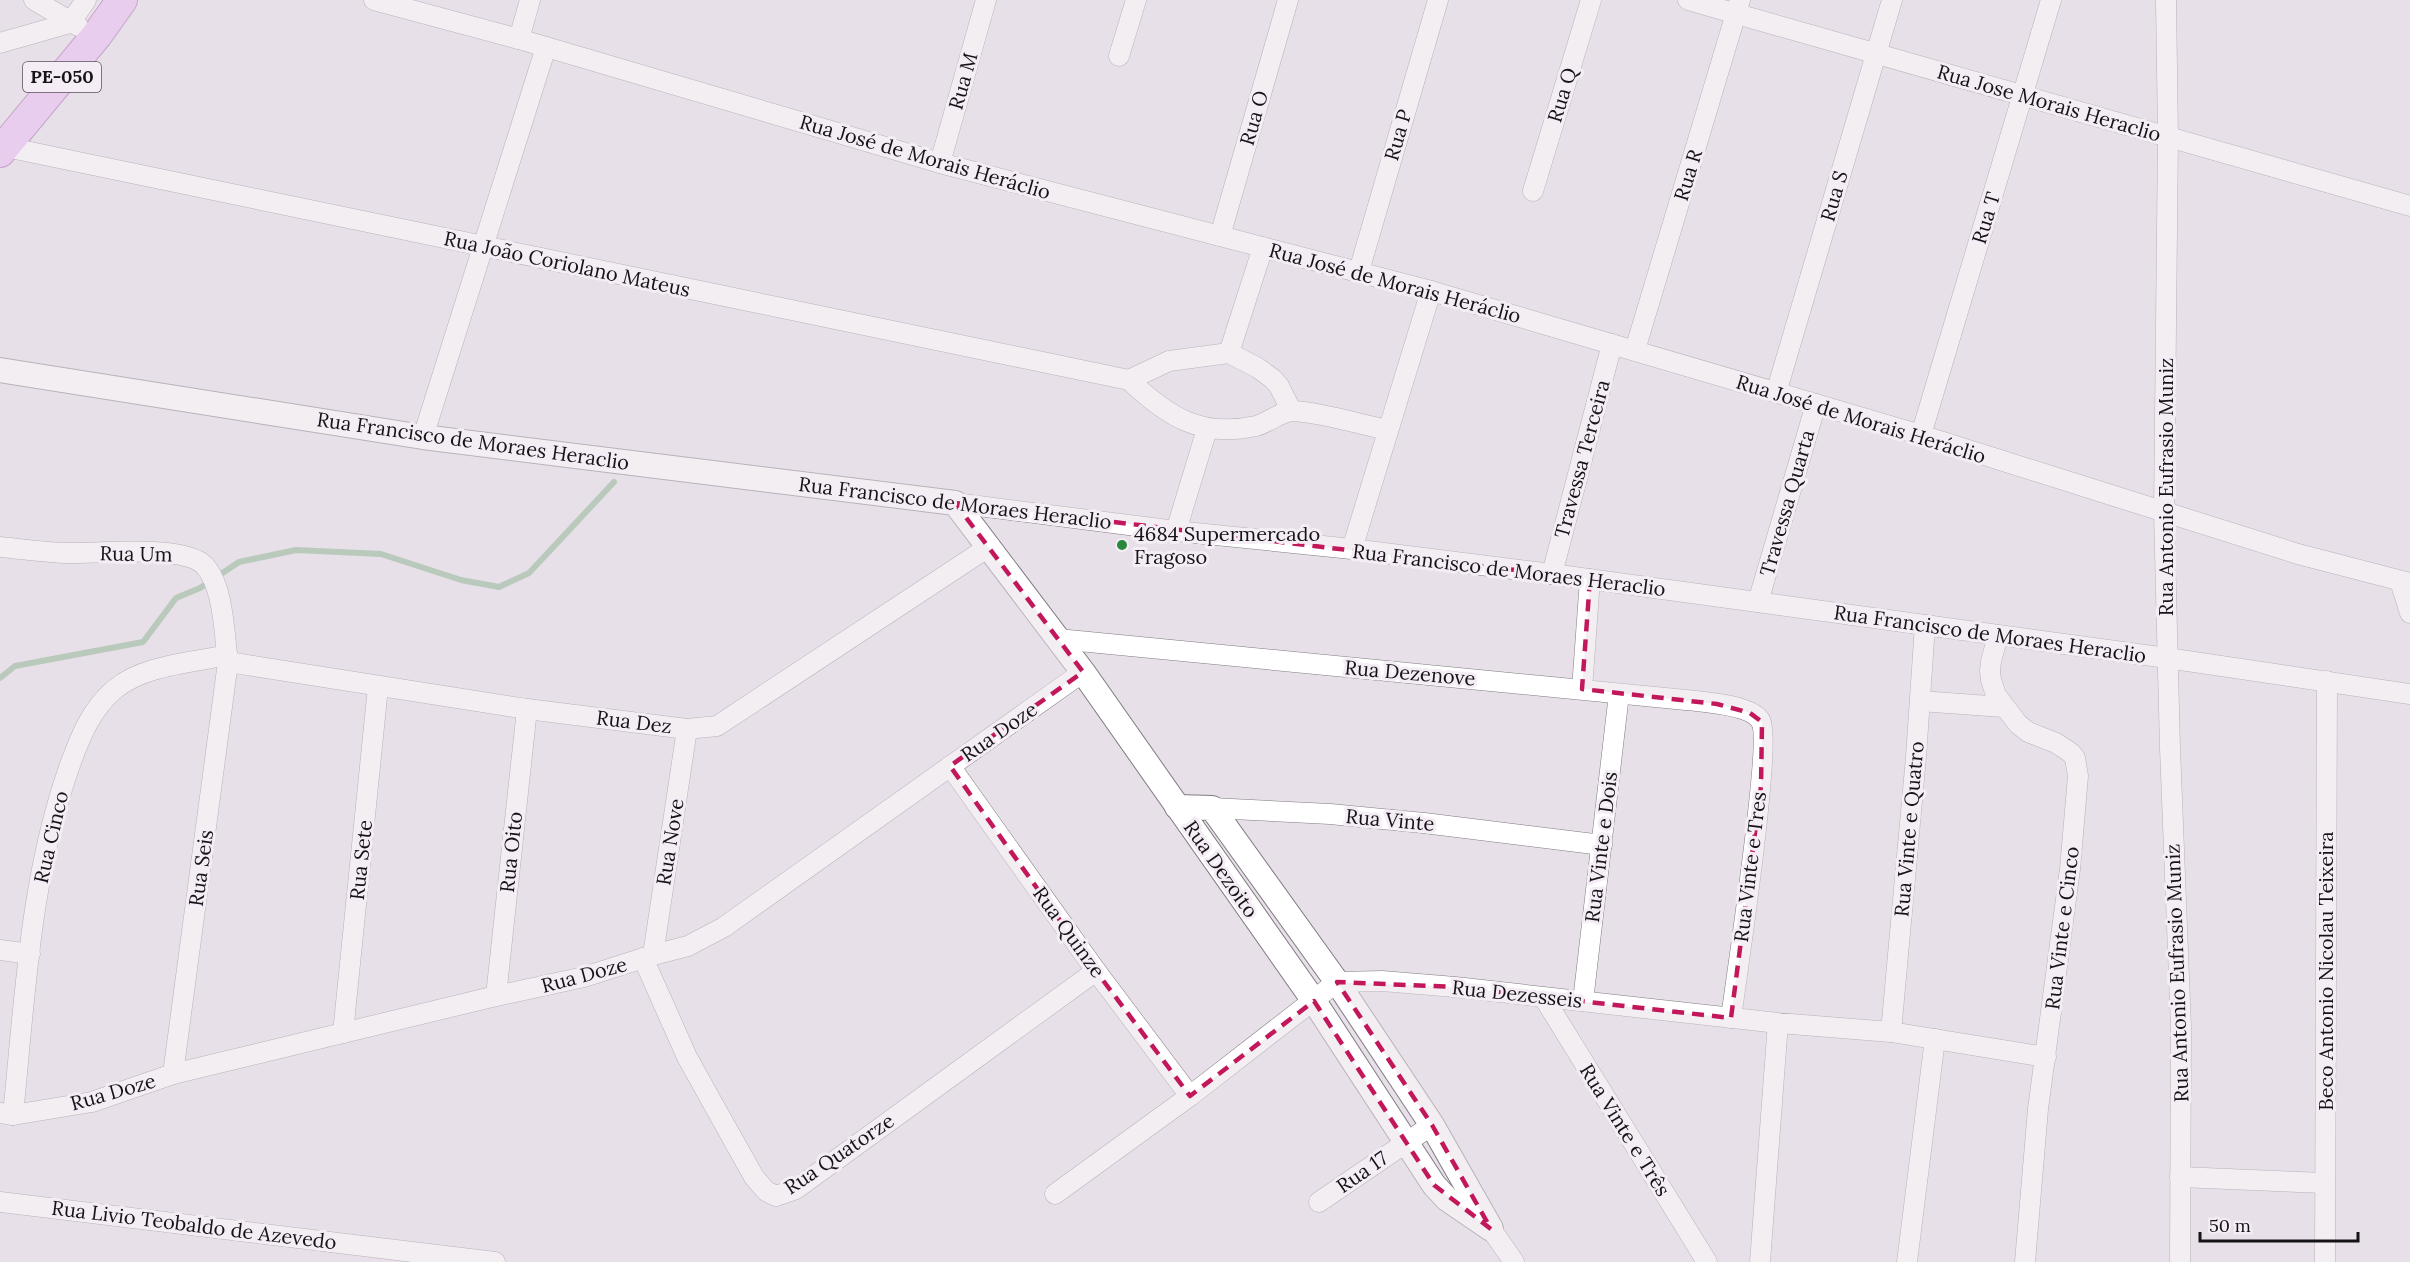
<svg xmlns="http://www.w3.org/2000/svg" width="2410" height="1262" viewBox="0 0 2410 1262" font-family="Lora,serif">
<rect width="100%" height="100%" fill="#e7e0e8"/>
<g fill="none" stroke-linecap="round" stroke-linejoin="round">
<polyline stroke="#81ae85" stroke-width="6" points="0,678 15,666 143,642 176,598 200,588 239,562 296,550 381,554 461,580 499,587 529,573 614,482"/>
<g stroke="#817a82" stroke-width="21">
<g id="minor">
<polyline points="34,0 78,26"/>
<polyline points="374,0 519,39 940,163 1431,291 1921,435 2298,554 2410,583"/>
<polyline points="1688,0 2410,206"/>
<polyline points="2166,0 2168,137 2164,513 2170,748 2181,1028 2180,1262"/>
<polyline points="519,39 530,0"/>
<polyline points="0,43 70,23 86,0"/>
<polyline points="1119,56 1136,0"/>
<path d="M6 147 1129 380C1168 417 1201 438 1256 426 1268 423 1283 410 1294 411 1324 413 1358 424 1388 430"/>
<polyline points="940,163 986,0"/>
<polyline points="1533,191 1591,0"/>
<polyline points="1220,236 1288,0"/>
<polyline points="1359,271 1438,0"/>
<polyline points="1635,350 1740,0"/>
<polyline points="1229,353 1263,247"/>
<polyline points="1129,380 1169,361 1229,353 1258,368 1273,379 1279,386 1291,410"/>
<polyline points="1776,393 1892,0"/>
<polyline points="1921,435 2051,0"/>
<polyline points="423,437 546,47"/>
<polyline points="955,503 1176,531 1352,549 1552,574 2167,658 2410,694"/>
<polyline points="1176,531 1207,429"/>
<path d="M0 547C21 549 43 552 64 553 96 554 183 544 204 565 224 586 224 634 228 662L173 1074"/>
<polyline points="1352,549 1431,291"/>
<polyline points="1552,574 1612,344"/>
<polyline points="2400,581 2410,613"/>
<polyline points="1758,602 1816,404"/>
<polyline points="1998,636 1991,661 1990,671 1991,680 1996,695 2018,724 2028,732 2056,743 2071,753 2075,758 2078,776 2070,869 2038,1109 2025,1262"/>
<path d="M1058 639 1686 700C1704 702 1750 705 1760 720 1773 737 1736 980 1731 1018"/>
<polyline points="228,662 527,709 687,729 717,726 990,546"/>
<polyline points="1582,689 1590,579"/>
<polyline points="1920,701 2003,707"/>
<polyline points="950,766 1096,971 1190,1096"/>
<polyline points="1212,808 1330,814 1424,823 1602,845"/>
<polyline points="0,950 30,954"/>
<polyline points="653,955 687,729"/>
<polyline points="643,958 687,1057 712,1102 754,1177 766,1191 776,1196 796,1189 1096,971"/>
<polyline points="496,996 527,709"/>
<polyline points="1544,998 1707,1262"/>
<polyline points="1583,1001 1619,694"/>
<polyline points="1891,1032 1916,757 1925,625"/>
<polyline points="343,1033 378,687"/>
<polyline points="0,1113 13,1115 92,1102 173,1074 496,996 584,977 653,955 688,946 724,927 1083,672"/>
<path d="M13 1115C25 997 30 875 71 762 81 735 92 708 115 689 144 665 191 663 227 655"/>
<polyline points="2180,1177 2325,1183"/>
<polyline points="1055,1194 1190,1096 1337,982 1382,981 1455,987 1778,1023 1891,1032 2046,1057"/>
<polyline points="0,1202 495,1262"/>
<polyline points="1319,1202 1432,1125"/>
<polyline points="1491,1229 1514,1262"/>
<polyline points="1760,1262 1778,1023"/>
<polyline points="1907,1262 1935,1039"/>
<polyline points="2325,1262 2327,681"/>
</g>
</g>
<g stroke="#817a82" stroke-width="26">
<g id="tertiary">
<polyline points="0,370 423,437 955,503 1083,672 1314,1001 1434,1185 1447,1199 1491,1229"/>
<polyline points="1177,807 1212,808 1337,982 1432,1125 1490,1227"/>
</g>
</g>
<g stroke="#995ea2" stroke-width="32">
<polyline id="primary" points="0,152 97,35 122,0"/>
</g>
<use href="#minor" stroke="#fff" stroke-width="20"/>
<use href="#tertiary" stroke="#fff" stroke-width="24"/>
<use href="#primary" stroke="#ecb6f5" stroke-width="30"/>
</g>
<path d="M0 0H2410V1262H0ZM955 503 1590 579 1582 689 1717 704 1750 713 1762 722 1761 786 1731 1018 1455 987 1337 982 1432 1125 1491 1229 1434 1185 1314 1001 1190 1096 1096 971 950 766 1083 672Z" fill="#e7e0e8" fill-opacity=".55" fill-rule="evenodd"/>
<path fill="none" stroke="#c2185b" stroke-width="4.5" stroke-dasharray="12 8" stroke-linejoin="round" d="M955 503 1590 579 1582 689 1717 704 1750 713 1762 722 1761 786 1731 1018 1455 987 1337 982 1432 1125 1491 1229 1434 1185 1314 1001 1190 1096 1096 971 950 766 1083 672Z"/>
<circle fill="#28893c" stroke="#f5edf6" stroke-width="2" cx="1122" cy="545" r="6"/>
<g text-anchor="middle" stroke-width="6" stroke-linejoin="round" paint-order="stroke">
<rect fill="#f5edf6" stroke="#595459" stroke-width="1.5" x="23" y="62" width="78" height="30" rx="4.5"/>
<g font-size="18" font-weight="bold" fill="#161316">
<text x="62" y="83">PE-050</text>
</g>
<g font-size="20" fill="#161316" stroke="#f5edf6">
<text transform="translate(963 81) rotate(-74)" y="7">Rua M</text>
<text transform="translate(1562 95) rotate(-73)" y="7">Rua Q</text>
<text transform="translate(2049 103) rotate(16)" y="7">Rua Jose Morais Heraclio</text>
<text transform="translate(1254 118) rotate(-74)" y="7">Rua O</text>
<text transform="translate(1398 135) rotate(-74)" y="7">Rua P</text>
<text transform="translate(925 157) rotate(16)" y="7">Rua José de Morais Heráclio</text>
<text transform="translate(1688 175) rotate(-73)" y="7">Rua R</text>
<text transform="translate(1834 196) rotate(-74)" y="7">Rua S</text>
<text transform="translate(1986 218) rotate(-73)" y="7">Rua T</text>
<text transform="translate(567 264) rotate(12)" y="7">Rua João Coriolano Mateus</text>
<text transform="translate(1395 283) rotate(15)" y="7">Rua José de Morais Heráclio</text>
<text transform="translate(1861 419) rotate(17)" y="7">Rua José de Morais Heráclio</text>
<text transform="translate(473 441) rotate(8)" y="7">Rua Francisco de Moraes Heraclio</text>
<text transform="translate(1582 459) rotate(-75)" y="7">Travessa Terceira</text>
<text transform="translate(2166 487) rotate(-90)" y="7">Rua Antonio Eufrasio Muniz</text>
<text transform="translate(955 503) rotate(7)" y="7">Rua Francisco de Moraes Heraclio</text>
<text transform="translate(1787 503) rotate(-74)" y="7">Travessa Quarta</text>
<text transform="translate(136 554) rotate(1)" y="7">Rua Um</text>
<text transform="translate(1509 570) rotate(7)" y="7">Rua Francisco de Moraes Heraclio</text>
<text transform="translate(1990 634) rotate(8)" y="7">Rua Francisco de Moraes Heraclio</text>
<text transform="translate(1410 673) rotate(5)" y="7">Rua Dezenove</text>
<text transform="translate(634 722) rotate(7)" y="7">Rua Dez</text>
<text transform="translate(999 732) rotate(-35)" y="7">Rua Doze</text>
<text transform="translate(1390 820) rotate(5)" y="7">Rua Vinte</text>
<text transform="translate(1909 829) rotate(-85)" y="7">Rua Vinte e Quatro</text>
<text transform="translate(51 837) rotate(-77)" y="7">Rua Cinco</text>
<text transform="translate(670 842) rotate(-81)" y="7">Rua Nove</text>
<text transform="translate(1601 847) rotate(-83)" y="7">Rua Vinte e Dois</text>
<text transform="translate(511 852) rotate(-84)" y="7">Rua Oito</text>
<text transform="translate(361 860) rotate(-84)" y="7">Rua Sete</text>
<text transform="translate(1750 867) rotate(-83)" y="7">Rua Vinte e Tres</text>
<text transform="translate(201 868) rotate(-82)" y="7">Rua Seis</text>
<text transform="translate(1221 869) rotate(55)" y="7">Rua Dezoito</text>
<text transform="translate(2062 928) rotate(-83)" y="7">Rua Vinte e Cinco</text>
<text transform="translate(1069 932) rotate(54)" y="7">Rua Quinze</text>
<text transform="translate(2326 971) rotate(-90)" y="7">Beco Antonio Nicolau Teixeira</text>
<text transform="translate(2177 973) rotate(-92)" y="7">Rua Antonio Eufrasio Muniz</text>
<text transform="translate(584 975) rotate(-15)" y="7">Rua Doze</text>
<text transform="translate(1517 994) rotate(6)" y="7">Rua Dezesseis</text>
<text transform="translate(113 1092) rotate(-16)" y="7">Rua Doze</text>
<text transform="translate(1625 1130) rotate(58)" y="7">Rua Vinte e Três</text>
<text transform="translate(839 1154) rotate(-34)" y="7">Rua Quatorze</text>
<text transform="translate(1362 1172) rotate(-35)" y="7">Rua 17</text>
<text transform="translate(194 1225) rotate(7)" y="7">Rua Livio Teobaldo de Azevedo</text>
</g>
<g font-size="20" fill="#161316" stroke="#f5edf6" text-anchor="start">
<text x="1134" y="541">4684 Supermercado<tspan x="1134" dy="23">Fragoso</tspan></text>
</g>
</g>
<path d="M2200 1232v9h158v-9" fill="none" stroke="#161316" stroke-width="3"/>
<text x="2209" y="1232" font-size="18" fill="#161316" stroke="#f5edf6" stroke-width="4.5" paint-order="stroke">50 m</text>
</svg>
